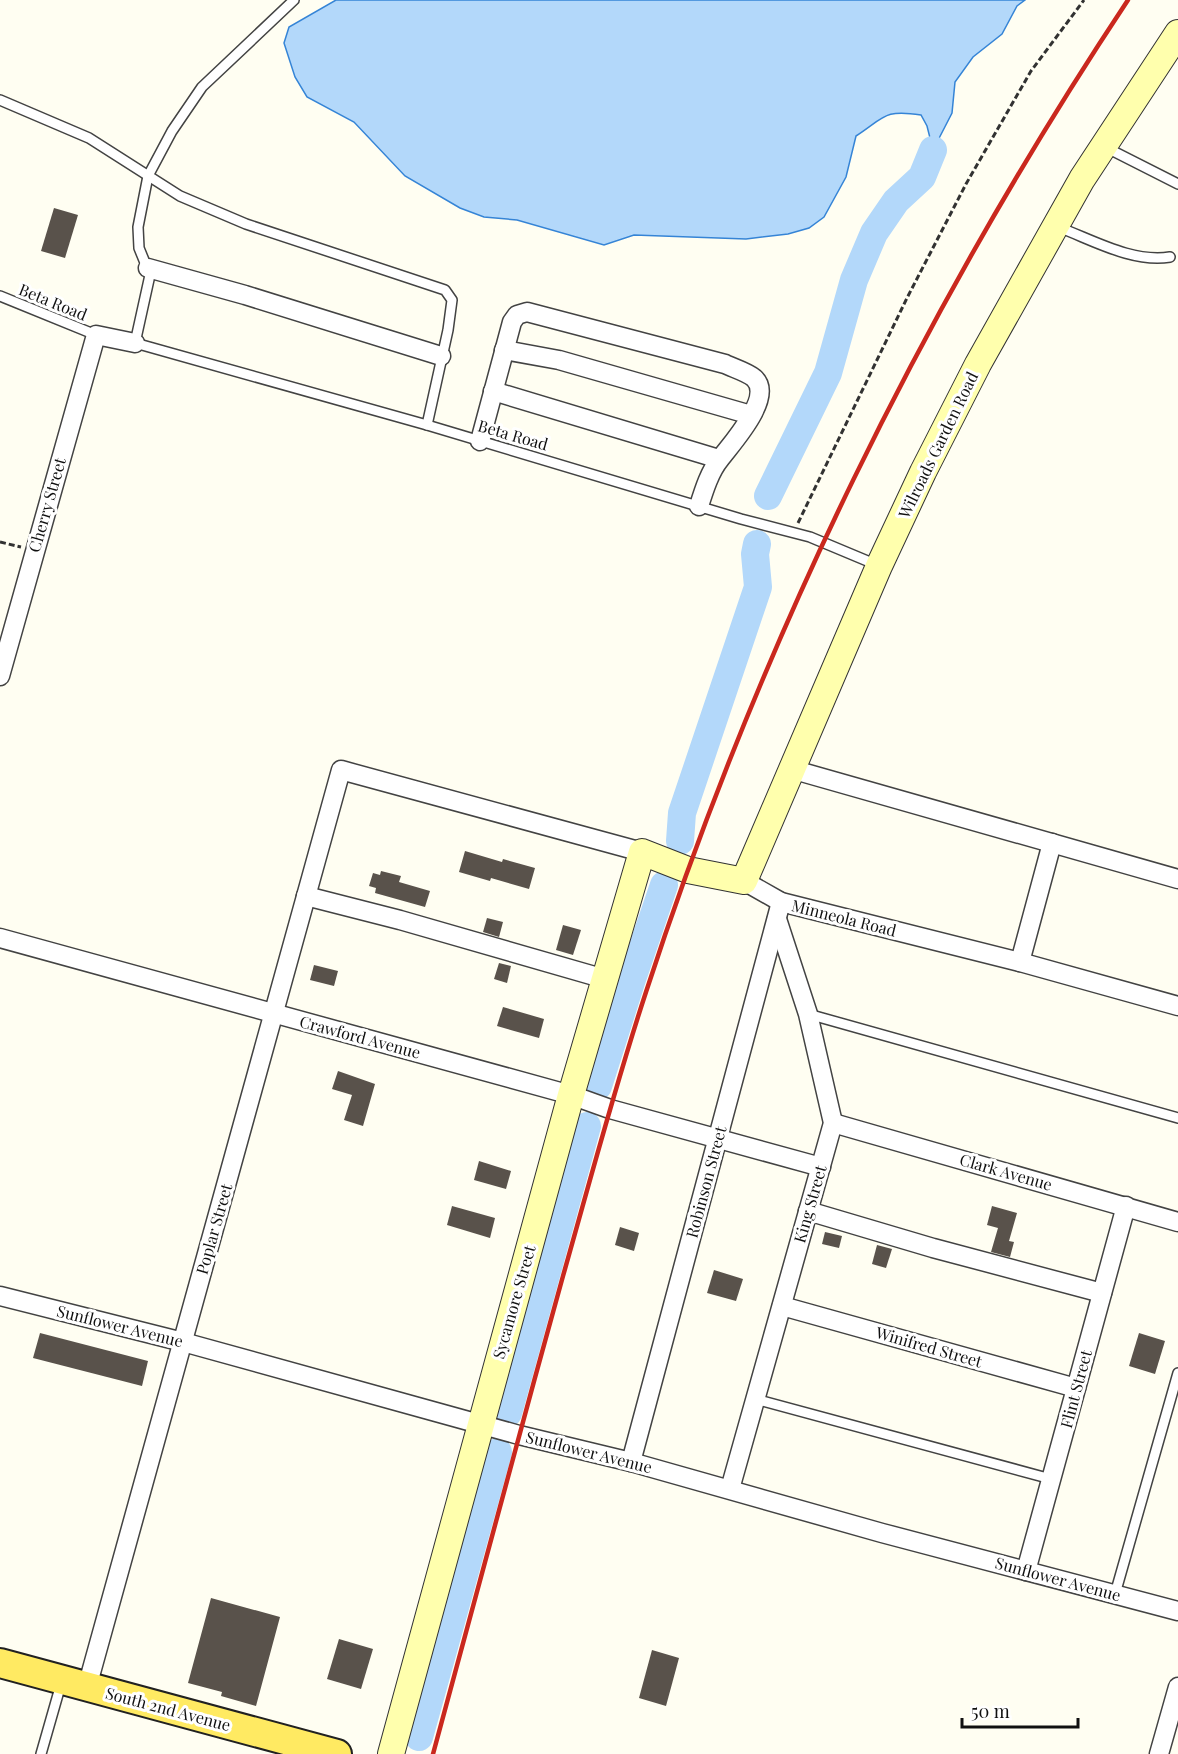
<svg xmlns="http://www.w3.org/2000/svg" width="1178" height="1754" viewBox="0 0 1178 1754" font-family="'Playfair Display',serif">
<rect width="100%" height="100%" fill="#fffef2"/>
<path fill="#b3d8fa" stroke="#3584d6" stroke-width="1.5" d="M336 0H1025L1017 6 1002 34 973 57 955 82 952 113 933 150 927 126 921 115C884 109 885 117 856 136L846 177 824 217 809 228 788 234 746 239 634 235 604 245 517 220 484 217 460 208 405 176 354 122 307 97 295 77 284 43 289 27Z"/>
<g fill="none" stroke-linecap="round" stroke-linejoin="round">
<g stroke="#b3d8fa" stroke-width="28">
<polyline points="768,496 828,373 854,280 874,233 896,201 922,177 933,150"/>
<polyline points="680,841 682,813 758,587 755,554 757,544"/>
<polyline points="598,1086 631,982 664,885"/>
<polyline points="508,1413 587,1126"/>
<polyline points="419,1737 498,1452"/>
</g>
</g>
<g fill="#59524b">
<polygon points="54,208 78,215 65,258 41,251"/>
<polygon points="465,851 502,862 503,859 535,868 529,889 491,878 490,881 459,872"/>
<polygon points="381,871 401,876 399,882 430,891 425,907 375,893 376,888 369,886 373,873 380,875"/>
<polygon points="487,918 503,922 499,937 483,932"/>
<polygon points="563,925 581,930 573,955 556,950"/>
<polygon points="499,963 511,966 507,983 494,979"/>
<polygon points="314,965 338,971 334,986 310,980"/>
<polygon points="503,1007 544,1019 539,1038 497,1026"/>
<polygon points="338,1071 375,1084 363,1126 344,1120 352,1095 332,1089"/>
<polygon points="479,1161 511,1171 506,1189 474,1180"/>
<polygon points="452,1206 495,1218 490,1238 447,1225"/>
<polygon points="992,1206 1017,1213 1009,1241 1014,1242 1010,1257 991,1252 998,1228 987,1225"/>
<polygon points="620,1227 639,1233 634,1251 615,1245"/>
<polygon points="825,1232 842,1236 839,1248 822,1244"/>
<polygon points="877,1245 892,1249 886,1268 872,1264"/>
<polygon points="714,1270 743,1279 736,1301 707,1293"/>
<polygon points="40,1333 148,1361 142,1386 33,1358"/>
<polygon points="1139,1333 1165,1341 1155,1374 1129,1366"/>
<polygon points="211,1598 280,1617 256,1706 221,1696 222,1692 188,1683"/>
<polygon points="339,1639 373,1649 361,1689 327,1679"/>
<polygon points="652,1650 679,1658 666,1706 639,1698"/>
</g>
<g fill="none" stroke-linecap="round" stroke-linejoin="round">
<g stroke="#434343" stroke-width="12">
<g id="lane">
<polyline points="294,0 202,87 172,131 148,176 138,227 139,248 150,275 135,343 427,425 741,519 810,537 877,565"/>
<polyline points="0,100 89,138 180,196 246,224 445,290 452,300 448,330 427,425"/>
<polyline points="1105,147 1178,184"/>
<path d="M1058 227C1093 240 1132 263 1170 257"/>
<polyline points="0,296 96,335"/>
<polyline points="808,1014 1178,1118"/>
<polyline points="755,1399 1051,1479"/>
<polyline points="1115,1594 1178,1373"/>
<polyline points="41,1754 61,1684"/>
</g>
</g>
<g stroke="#434343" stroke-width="21">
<g id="street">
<polyline points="148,268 245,295 441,356"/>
<polyline points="504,350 559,360 751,415"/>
<polyline points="493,391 719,459"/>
<path d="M480 441 512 322 517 315 527 312 725 364C733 368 747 372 754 378 775 397 731 444 720 459 710 471 704 490 699 506"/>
<polyline points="0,676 96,335 135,343"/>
<polyline points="791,769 1178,879"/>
<polyline points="744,881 781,902 1020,962 1178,1006"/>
<polyline points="306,896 400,920 605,979"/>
<polyline points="0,938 571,1095 610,1109 821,1167"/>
<polyline points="1020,962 1052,843"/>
<polyline points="833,1123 1178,1222"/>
<polyline points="808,1211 933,1248 1102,1293"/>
<polyline points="0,1296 183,1342 519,1435 631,1462 882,1533 1178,1611"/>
<polyline points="782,1306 1076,1388"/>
<polyline points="631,1462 781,902"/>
<polyline points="730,1489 833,1123 808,1014 777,919"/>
<polyline points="1026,1571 1126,1206"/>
<polyline points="87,1687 341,770 642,852"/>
<polyline points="1159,1754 1178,1687"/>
</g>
</g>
<g stroke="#323232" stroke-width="28">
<polyline id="secondary" points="391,1754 571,1095 642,852 688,870 744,881 879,566 923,472 978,364 1082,179 1178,33"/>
</g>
<g stroke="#212121" stroke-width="32">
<polyline id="primary" points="0,1663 337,1754"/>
</g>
<g stroke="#323232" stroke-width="3" stroke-dasharray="6 3" stroke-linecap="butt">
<polyline points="798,523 907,298 966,184 1031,71 1084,0"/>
<polyline points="0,542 21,547"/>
</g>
<use href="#lane" stroke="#fff" stroke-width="9"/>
<use href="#street" stroke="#fff" stroke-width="18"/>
<use href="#secondary" stroke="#ffffad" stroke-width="26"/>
<use href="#primary" stroke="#ffea62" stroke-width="28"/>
<path stroke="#ca281e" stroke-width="4.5" d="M433 1754C476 1594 519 1435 563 1276 590 1181 615 1086 646 992 760 642 924 307 1128 0"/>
</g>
<g text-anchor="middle" stroke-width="6" stroke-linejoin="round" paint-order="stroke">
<g font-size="16" fill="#101010" stroke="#fff">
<text transform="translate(53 302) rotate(22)" y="6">Beta Road</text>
<text transform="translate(513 435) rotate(16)" y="6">Beta Road</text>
<text transform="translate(938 445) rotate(-64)" y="6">Wilroads Garden Road</text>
<text transform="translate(47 505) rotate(-74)" y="6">Cherry Street</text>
<text transform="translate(844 918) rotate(14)" y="6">Minneola Road</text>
<text transform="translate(360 1037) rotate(15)" y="6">Crawford Avenue</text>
<text transform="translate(1006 1172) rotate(16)" y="6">Clark Avenue</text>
<text transform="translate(706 1182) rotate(-75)" y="6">Robinson Street</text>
<text transform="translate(810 1204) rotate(-74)" y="6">King Street</text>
<text transform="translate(214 1229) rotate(-74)" y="6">Poplar Street</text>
<text transform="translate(514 1302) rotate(-74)" y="6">Sycamore Street</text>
<text transform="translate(120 1326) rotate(14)" y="6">Sunflower Avenue</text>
<text transform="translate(929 1347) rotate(16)" y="6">Winifred Street</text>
<text transform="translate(1076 1389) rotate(-75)" y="6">Flint Street</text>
<text transform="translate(589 1452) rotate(14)" y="6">Sunflower Avenue</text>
<text transform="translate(1058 1579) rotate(15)" y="6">Sunflower Avenue</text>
<text transform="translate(168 1709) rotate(15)" y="6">South 2nd Avenue</text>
</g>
</g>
<path d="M962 1718v9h116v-9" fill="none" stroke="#101010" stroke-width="3"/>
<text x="971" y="1718" font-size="18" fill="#101010" stroke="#ffffff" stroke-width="4.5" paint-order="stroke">50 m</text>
</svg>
